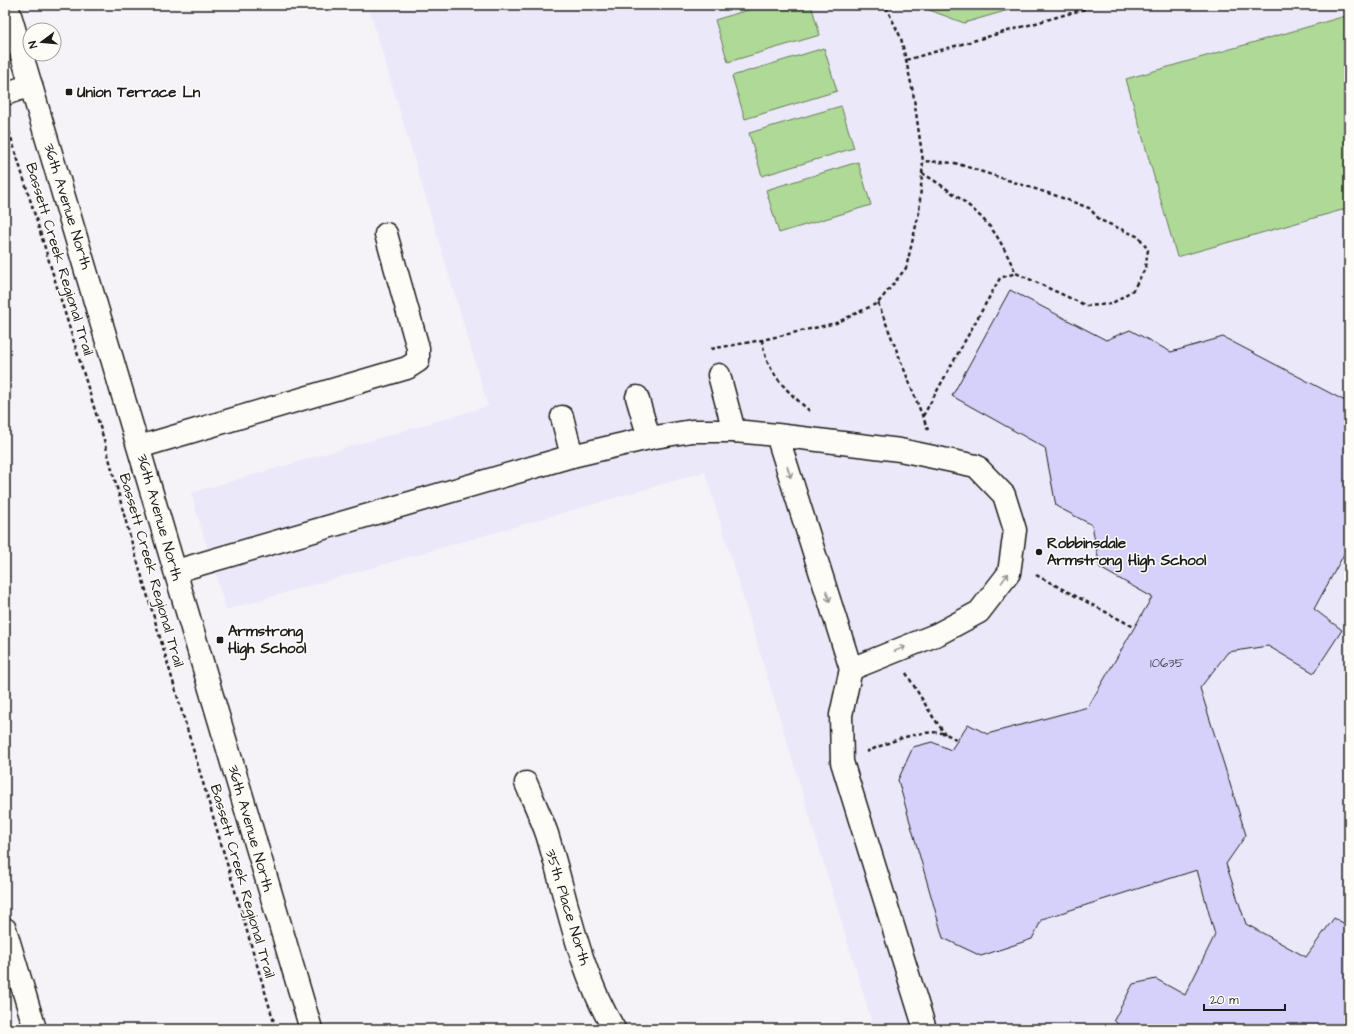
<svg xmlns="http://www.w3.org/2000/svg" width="1354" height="1034" viewBox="0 0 1354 1034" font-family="'Architects Daughter',sans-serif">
<rect width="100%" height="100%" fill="#f5f3f8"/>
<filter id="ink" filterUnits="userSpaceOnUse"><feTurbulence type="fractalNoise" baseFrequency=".025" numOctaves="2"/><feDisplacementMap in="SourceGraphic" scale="8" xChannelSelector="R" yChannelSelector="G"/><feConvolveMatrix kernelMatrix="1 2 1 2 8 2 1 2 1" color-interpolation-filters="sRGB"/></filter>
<g filter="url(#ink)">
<polygon fill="#ebe9f9" points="368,5 1349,5 1349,1029 874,1029 705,472 226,610 191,493 488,406"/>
<g fill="#afd997" stroke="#667a5a">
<polygon points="764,5 811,5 820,35 728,62 715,20"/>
<polygon points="919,5 1026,5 964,23 924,8"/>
<polygon points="1349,15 1349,208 1177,257 1126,79"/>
<polygon points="824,48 837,91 745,119 732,76"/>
<polygon points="841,106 854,148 762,176 749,133"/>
<polygon points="858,162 871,205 779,233 766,190"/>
</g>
<polygon fill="#d5d1fa" stroke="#1c1c1c" points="1010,290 1106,340 1130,330 1171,352 1223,337 1349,403 1349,545 1314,609 1342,630 1314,673 1268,646 1228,652 1200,688 1246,835 1226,864 1246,924 1306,957 1334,918 1349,926 1349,1029 1122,1029 1114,1020 1133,984 1156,979 1185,995 1215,935 1197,870 1042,919 1032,939 981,956 943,938 898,780 913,747 932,742 951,750 968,724 987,734 1088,707 1152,597 1100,568 1092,525 1056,506 1045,448 952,396"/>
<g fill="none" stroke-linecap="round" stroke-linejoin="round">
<g stroke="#1c1c1c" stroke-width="25">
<g id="minor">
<polyline points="7,5 311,1029"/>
<polyline points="5,94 31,85"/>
<polyline points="719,375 734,431"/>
<polyline points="637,397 649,438"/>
<polyline points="562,417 572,456"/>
<polyline points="139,447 407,368 418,361 418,348 386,234"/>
<polyline points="176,571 572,456 649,438 692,431 734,431 777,435 900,450 976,466 1004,495 1015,530 1009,573 979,612 938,634 851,669 777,435"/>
<polyline points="851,669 841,715 842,762 925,1029"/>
<path d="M526 783C533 800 541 817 547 834 567 899 578 969 614 1029"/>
<polyline points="5,929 35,1029"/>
</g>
</g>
<g stroke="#1c1c1c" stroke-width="2.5" stroke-dasharray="4 3" stroke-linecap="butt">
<polyline points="906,60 1099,5"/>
<polyline points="5,118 105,443 129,533 276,1029"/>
<path d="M922 173C948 189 975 207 994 232 1003 245 1009 259 1016 273"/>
<polyline points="878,303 928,430"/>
<path d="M762 340C763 347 765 355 767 361 778 384 794 397 812 413"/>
<polyline points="711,349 762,340 836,323 878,303 906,268 919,213 923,161 913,92 901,38 885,5"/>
<polyline points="923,416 1000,278 1016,273 1087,306 1111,304 1133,290 1145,269 1148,250 1139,237 1100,220 1089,208 1057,196 955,163 923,161"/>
<polyline points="1036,575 1134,627"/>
<polyline points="906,673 933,717 945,734"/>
<path d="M866 752C887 743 924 727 946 734 950 736 954 738 957 740"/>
</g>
<use href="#minor" stroke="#fdfcf7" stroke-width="22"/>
</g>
<defs><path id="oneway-shaft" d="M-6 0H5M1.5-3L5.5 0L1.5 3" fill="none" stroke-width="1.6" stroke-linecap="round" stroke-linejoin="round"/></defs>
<g stroke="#989794">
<use href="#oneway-shaft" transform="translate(789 472) rotate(72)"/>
<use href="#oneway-shaft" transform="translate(1005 578) rotate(-53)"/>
<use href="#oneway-shaft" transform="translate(828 596) rotate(72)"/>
<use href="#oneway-shaft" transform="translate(900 649) rotate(-22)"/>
</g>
</g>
<g fill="#1c1c1c" stroke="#fdfcf7" stroke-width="1.5">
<rect x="65" y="88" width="8" height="8" rx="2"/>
<circle cx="1039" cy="552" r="4"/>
<rect x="216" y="636" width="8" height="8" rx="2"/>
</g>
<g text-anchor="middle" stroke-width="3" stroke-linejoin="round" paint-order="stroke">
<g font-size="13" fill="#4a4954">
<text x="1167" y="667">10635</text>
</g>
<g font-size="15" font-weight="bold" fill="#1c1c1c" stroke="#fdfcf7" text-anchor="start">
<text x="77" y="97">Union Terrace Ln</text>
<text x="1047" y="548">Robbinsdale<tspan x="1047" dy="17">Armstrong High School</tspan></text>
<text x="228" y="636">Armstrong<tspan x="228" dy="17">High School</tspan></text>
</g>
<g font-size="15" fill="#1c1c1c" stroke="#fdfcf7">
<text transform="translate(68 206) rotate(73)" y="5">36th Avenue North</text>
<text transform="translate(60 259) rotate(73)" y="5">Bassett Creek Regional Trail</text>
<text transform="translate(160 517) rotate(74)" y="5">36th Avenue North</text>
<text transform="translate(152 570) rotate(74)" y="5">Bassett Creek Regional Trail</text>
<text transform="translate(251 828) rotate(74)" y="5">36th Avenue North</text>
<text transform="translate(243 881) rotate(74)" y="5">Bassett Creek Regional Trail</text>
<text transform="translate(568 907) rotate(73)" y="5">35th Place North</text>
</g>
</g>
<rect width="1354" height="1034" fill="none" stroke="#fdfcf7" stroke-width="20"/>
<rect x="10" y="10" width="1334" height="1014" fill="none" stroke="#1c1c1c" stroke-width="1.5" filter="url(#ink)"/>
<g transform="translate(42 42) rotate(254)"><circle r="19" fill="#fdfcf7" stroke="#a3a29f"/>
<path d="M0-3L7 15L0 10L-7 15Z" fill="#1c1c1c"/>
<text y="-6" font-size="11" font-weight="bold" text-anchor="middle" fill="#1c1c1c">N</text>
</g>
<path d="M1204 1004v6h81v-6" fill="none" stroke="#1c1c1c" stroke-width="2"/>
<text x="1210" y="1004" font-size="12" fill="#1c1c1c" stroke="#fdfcf7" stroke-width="3" paint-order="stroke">20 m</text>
</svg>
